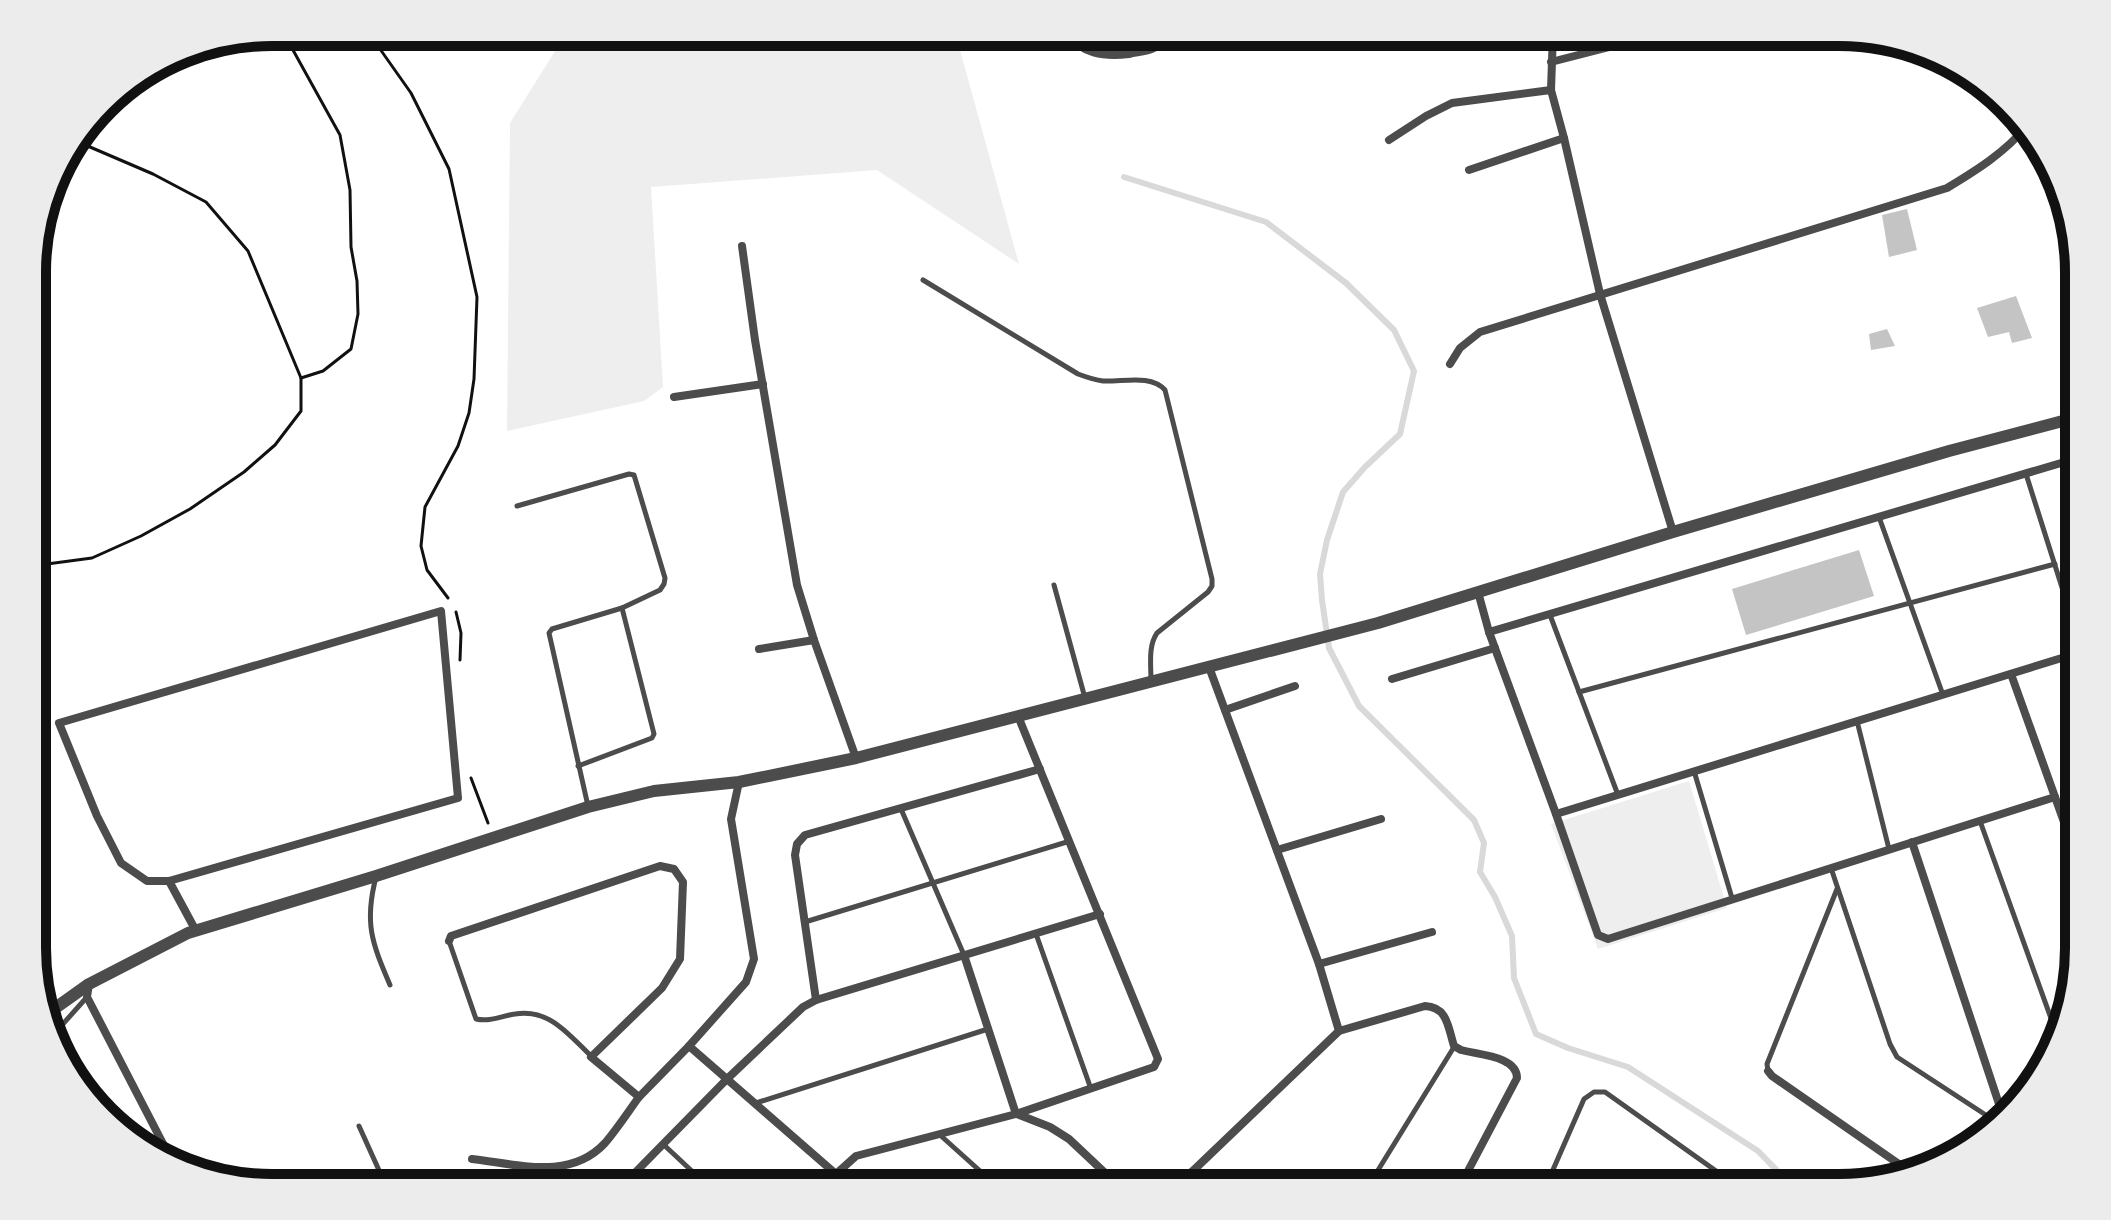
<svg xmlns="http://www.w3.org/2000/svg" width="2111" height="1220" viewBox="0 0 2111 1220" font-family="Barlow,sans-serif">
<rect width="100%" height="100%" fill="#fff"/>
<g fill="#eee">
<polygon points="567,32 955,32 1019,264 877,170 651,187 663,387 644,401 507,431 510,123"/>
<polygon points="1689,781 1727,908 1598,949 1551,824"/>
</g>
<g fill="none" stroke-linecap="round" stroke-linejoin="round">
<polyline stroke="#d9d9d9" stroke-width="6" points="1124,177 1266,222 1346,283 1394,330 1414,371 1400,434 1365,467 1343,492 1327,540 1320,574 1322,600 1329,648 1359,706 1474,820 1484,843 1480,872 1495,897 1512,936 1514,978 1536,1034 1568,1048 1628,1067 1758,1151 1794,1188"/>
</g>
<g fill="#c4c4c4">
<polygon points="1907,209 1917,250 1889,257 1882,215"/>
<polygon points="2016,296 2032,338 2012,343 2009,332 1988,337 1977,308"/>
<polygon points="1887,329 1895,346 1871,350 1869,334"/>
<polygon points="1859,550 1874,596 1746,635 1732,589"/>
</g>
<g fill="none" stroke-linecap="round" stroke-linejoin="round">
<g stroke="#111" stroke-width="3">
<polyline points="283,32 340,135 350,190 351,247 357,281 358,314 351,349 323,371 301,378"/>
<polyline points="368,32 411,93 449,169 477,297 474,379 469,413 458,446 425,507 421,546 427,570 448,598"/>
<polyline points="34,560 47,564 92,558 141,536 190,509 244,472 275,445 301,411 301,378 248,251 206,202 153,174 76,141"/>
<polyline points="456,612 461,633 460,660"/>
<polyline points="34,713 43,721 47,722"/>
<polyline points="471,778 488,823"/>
</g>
<g stroke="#4c4c4c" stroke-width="5">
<path d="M923 280 1078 374C1086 377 1094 380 1103 381 1123 382 1151 374 1165 390L1212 579V586L1208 592 1157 633C1148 646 1151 665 1151 681"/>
<polyline points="2026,474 2078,638"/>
<polyline points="517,506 629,474 634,475 665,578 664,584 660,590 622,608 552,629 549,633 588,806"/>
<polyline points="1879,517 1943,695"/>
<polyline points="1054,585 1085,698"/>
<polyline points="1550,615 1618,795"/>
<polyline points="1579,692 2055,564"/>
<polyline points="1857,721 1889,849"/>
<polyline points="578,766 652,738 654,734 622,608"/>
<polyline points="1694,771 1732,898"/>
<polyline points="901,809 964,955"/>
<polyline points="1980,821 2057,1035"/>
<polyline points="1831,868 1890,1044 1897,1057 1995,1121"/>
<path d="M376 877C364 923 372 943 390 985"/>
<polyline points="805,922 1070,841"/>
<polyline points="1036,934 1091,1089"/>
<path d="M449 941 476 1019C490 1022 501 1016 515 1014 549 1008 569 1035 591 1056"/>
<polyline points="54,1034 87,997"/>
<polyline points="1768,1071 1767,1064 1837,889"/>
<polyline points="756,1103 988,1029"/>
<polyline points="359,1126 387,1188"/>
<polyline points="940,1135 999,1188"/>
<polyline points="664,1145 710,1188"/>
<polyline points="1367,1188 1454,1047"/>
<polyline points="1545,1188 1584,1099 1594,1092 1605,1092 1740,1188"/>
</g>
<g stroke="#4c4c4c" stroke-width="8">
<path d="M1065 32C1081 54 1104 57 1129 54 1137 52 1146 52 1154 48 1162 44 1168 38 1174 32"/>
<polyline points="1553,32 1551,90 1564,138 1600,294 1673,532"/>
<polyline points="1551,62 1668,32"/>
<polyline points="1389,140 1426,116 1452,103 1551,90"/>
<polyline points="1469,170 1564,138"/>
<polyline points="742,246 755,340 797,585 814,640 856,758"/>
<path d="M1450 364 1460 348 1480 332 1947 188C1977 170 2004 153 2026 127"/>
<polyline points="674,397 763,384"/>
<polyline points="1478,592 1489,632 1556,814 1598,935 1608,939 2055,797"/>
<polygon points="441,611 458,798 169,881 147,881 121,863 97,816 59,723"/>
<polyline points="1489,632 2078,458"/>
<polyline points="759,649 814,640"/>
<polyline points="1209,667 1319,964 1339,1031"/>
<polyline points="2011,674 2079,864"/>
<polyline points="1392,679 1495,648"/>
<polyline points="1225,710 1295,686"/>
<polyline points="1556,814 2078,653"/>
<polyline points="1912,842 2002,1113"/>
<polyline points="1277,850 1381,819"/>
<polyline points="169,881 196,931"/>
<polyline points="449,941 451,936 660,866 674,869 683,882 680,959 662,988 591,1057 639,1097 689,1046 746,982 754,959 731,819 739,782"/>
<polyline points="964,955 1016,1114"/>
<polyline points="1319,964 1432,932"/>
<polyline points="89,984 87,997 172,1161"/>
<polyline points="816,1000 795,855 797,844 805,835 1040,769"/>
<polyline points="689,1046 852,1188"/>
<polyline points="1768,1071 1772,1076 1909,1171"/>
<polyline points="1017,1114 1050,1127 1069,1139 1121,1188"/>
<path d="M472 1159C517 1164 570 1181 605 1143 617 1129 628 1112 639 1097"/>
<polyline points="1192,1172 1342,1188"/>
<polyline points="836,1174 856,1156 1016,1114 1154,1067 1158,1059 1018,716"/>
<polyline points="620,1188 727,1079 803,1007 816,1000 1100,914"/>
<path d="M1175 1188 1339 1031 1425 1006C1448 1007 1448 1028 1454 1046L1461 1050C1479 1055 1517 1056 1517 1078L1459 1188"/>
<polyline points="1733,1188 1735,1184"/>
</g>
<polyline stroke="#4c4c4c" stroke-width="12" points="47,1014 89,984 188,933 376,876 588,807 654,791 739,782 856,758 1378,623 1673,532 1949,451 2078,417"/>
</g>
<path d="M0 0H2111V1220H0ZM272 46H1839A226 226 0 0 1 2065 272V948A226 226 0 0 1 1839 1174H272A226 226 0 0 1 46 948V272A226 226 0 0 1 272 46Z" fill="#ececec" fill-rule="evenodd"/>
<path fill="none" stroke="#111" stroke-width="10" d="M272 46H1839A226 226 0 0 1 2065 272V948A226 226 0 0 1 1839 1174H272A226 226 0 0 1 46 948V272A226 226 0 0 1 272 46Z"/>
</svg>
